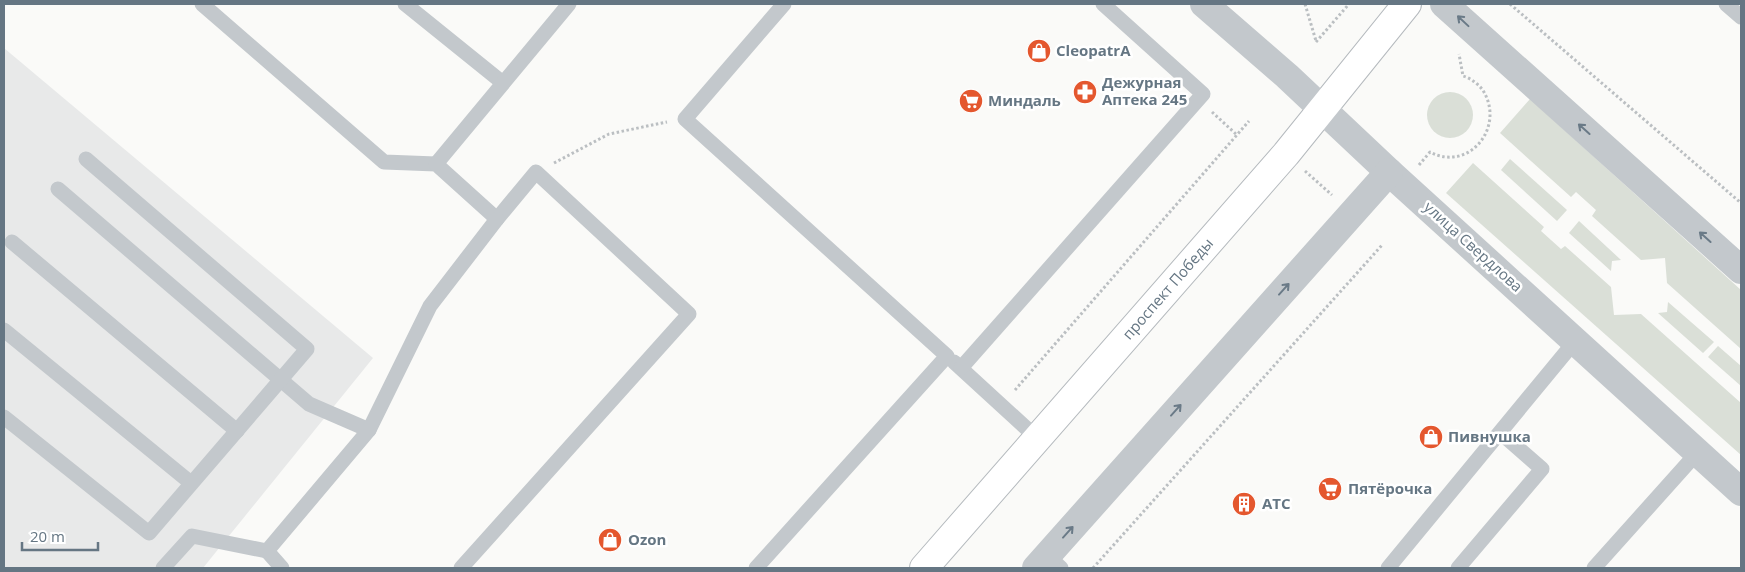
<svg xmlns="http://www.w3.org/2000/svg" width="1745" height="572" viewBox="0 0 1745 572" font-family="'Open Sans',sans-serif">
<rect width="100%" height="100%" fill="#fafaf8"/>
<polygon fill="#e8e9e9" points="4,48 373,358 203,568 4,568"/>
<g fill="#dadfd7">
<circle cx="1450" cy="115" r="23"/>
<polygon points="1530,99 1741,290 1741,349 1667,283 1665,258 1641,260 1592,216 1596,210 1576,192 1571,197 1500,133"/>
<polygon points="1510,159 1567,210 1557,221 1501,170"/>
<polygon points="1473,163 1544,227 1541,231 1561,249 1565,246 1611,287 1614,315 1641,314 1741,403 1741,455 1446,193"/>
<polygon points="1579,221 1621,260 1612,261 1611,271 1569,233"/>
<polygon points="1668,302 1714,342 1703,353 1658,313 1667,312"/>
<polygon points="1718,346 1741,366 1741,386 1708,357"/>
</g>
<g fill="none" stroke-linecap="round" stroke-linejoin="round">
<g stroke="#b5babe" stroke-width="30">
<polyline id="primary" points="924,568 1286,154 1407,4"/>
</g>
<g stroke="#bbbfc2" stroke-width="3" stroke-dasharray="2.5 2.5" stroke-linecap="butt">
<polyline points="1305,4 1316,41"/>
<polyline points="1510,4 1741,203"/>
<polyline points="1316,42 1349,4"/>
<polyline points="1212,112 1237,135"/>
<polyline points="554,163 609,134 667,122"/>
<path d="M1419 165 1430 152C1469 173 1507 126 1482 89 1477 83 1470 78 1463 76L1459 54"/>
<polyline points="1305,171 1332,195"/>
<polyline points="1015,390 1249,121"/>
<polyline points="1093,568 1383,244"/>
</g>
<g stroke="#c3c8cc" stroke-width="15">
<polyline points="202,4 384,162 436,164 497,219 536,172 689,314 461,568"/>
<polyline points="405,4 503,83"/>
<polyline points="1726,4 1741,17"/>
<polyline points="436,164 569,4"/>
<polyline points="58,189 309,404 369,430"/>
<polyline points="12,242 237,431"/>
<polyline points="4,330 191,483"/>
<polyline points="954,362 1037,438"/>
<polyline points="961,368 1203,94 1103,4"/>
<polyline points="4,417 149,533 307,349 86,159"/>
<polyline points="1047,555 1061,568"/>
<polyline points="163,568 192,536 267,551"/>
<polyline points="282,568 267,551 369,430 430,306 497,219"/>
<polyline points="756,568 947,356 685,119 784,4"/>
<polyline points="1388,568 1576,340"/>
<polyline points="1458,568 1542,469 1501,433"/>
<polyline points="1594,568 1697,453"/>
</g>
<g stroke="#c3c8cc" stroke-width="28">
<polyline points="1204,4 1287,76 1389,172 1741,492"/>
<polyline points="1444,4 1741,270"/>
<polyline points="1036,568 1389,172"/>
</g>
<use href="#primary" stroke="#fff" stroke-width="28"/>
</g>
<defs><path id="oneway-shaft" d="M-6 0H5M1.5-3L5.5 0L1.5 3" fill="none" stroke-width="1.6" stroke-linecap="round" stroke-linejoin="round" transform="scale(1.25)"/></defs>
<g stroke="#6a7a87">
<use href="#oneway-shaft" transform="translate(1463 21) rotate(-137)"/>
<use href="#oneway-shaft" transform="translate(1584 129) rotate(-138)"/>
<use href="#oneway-shaft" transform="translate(1705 237) rotate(-138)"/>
<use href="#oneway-shaft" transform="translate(1284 289) rotate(-48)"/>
<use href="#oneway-shaft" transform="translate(1176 410) rotate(-48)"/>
<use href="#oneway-shaft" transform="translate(1068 532) rotate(-48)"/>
</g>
<defs>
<g id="shop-disc" transform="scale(1.25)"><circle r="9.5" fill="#e4572e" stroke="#fff"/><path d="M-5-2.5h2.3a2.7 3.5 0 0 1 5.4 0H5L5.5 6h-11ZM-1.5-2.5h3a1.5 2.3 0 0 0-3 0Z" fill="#fff"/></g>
<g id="pharmacy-disc" transform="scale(1.25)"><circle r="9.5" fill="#e4572e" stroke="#fff"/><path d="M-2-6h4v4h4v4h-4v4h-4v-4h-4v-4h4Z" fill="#fff"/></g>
<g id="supermarket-disc" transform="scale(1.25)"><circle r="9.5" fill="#e4572e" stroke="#fff"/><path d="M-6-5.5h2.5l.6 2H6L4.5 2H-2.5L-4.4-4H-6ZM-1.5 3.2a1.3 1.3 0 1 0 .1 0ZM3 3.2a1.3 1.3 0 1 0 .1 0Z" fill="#fff"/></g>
<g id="building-disc" transform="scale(1.25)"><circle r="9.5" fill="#e4572e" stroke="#fff"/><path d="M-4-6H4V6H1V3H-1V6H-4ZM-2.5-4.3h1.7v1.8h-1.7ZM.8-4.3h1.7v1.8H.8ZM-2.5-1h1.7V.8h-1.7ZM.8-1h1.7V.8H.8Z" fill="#fff"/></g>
</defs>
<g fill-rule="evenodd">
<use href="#shop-disc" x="1039" y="51"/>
<use href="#pharmacy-disc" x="1085" y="92"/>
<use href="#supermarket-disc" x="971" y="101"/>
<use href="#shop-disc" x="1431" y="437"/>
<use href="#supermarket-disc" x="1330" y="489"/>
<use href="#building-disc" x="1244" y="504"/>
<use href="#shop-disc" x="610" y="540"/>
</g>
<g text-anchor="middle" stroke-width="5" stroke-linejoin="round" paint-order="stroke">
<g font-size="15" font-weight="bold" fill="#657683" stroke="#fff" text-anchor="start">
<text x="1056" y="56">CleopatrA</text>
<text x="1102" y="88">Дежурная<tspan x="1102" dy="17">Аптека 245</tspan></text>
<text x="988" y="106">Миндаль</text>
<text x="1448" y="442">Пивнушка</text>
<text x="1348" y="494">Пятёрочка</text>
<text x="1262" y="509">АТС</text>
<text x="628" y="545">Ozon</text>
</g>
<g font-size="15" fill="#657683" stroke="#fff">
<text transform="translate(1473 247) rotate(42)" y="5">улица Свердлова</text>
<text transform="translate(1168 289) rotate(-49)" y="5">проспект Победы</text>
</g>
</g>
<rect width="1745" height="572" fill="none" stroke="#657683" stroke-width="10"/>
<path d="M22 542v8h76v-8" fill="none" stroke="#657683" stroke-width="2.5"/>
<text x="30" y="542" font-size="15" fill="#657683" stroke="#ffffff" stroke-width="4" paint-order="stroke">20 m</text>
</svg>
